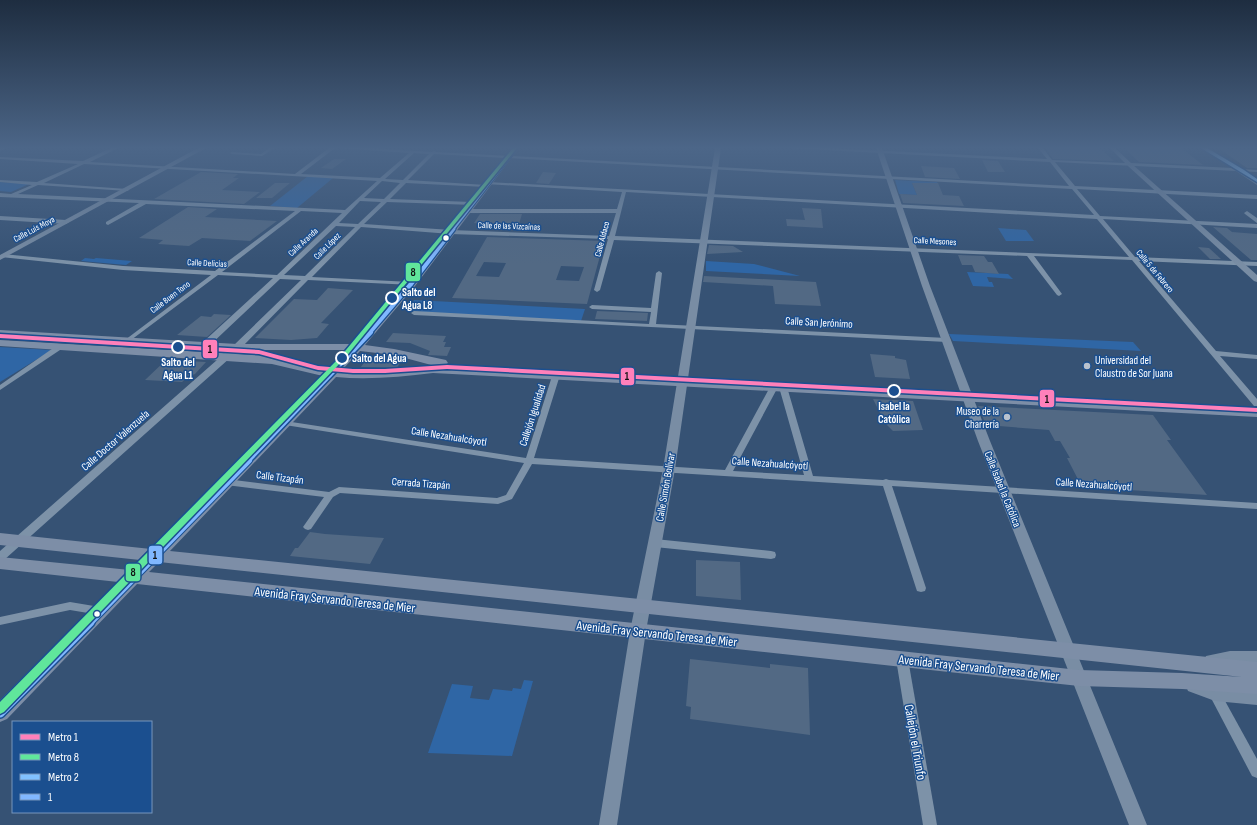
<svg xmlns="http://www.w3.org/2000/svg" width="1257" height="825" viewBox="0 0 1257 825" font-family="'Sofia Sans Condensed',sans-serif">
<rect width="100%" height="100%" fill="#365274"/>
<g fill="#2f66a5">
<polygon points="308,176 333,178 297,208 270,206"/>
<polygon points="895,180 937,182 938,184 912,183 917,195 899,194"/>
<polygon points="0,182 29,184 11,192 0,191"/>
<polygon points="998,228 1026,230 1034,241 1006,241"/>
<polygon points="85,258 94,259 96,258 132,261 126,265 81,261"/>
<polygon points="706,261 754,264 800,276 706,271"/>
<polygon points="967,272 1008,274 1013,279 987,277 989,282 992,282 994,287 973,286"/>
<polygon points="414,300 585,309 581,321 406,311"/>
<polygon points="949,334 1133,342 1141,351 953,341"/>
<polygon points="0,347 52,350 0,382"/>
<polygon points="524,680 533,681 512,756 428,753 452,684 473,686 470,698 489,700 493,689 512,691 513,688 521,689"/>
</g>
<g fill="#526984" fill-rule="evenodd">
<polygon points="1045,148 1100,148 1114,161 1053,159"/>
<polygon points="1124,148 1181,148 1203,165 1139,162"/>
<polygon points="1218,148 1257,150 1257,168 1247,168"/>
<polygon points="334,159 346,159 332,169 321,168"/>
<polygon points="982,160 998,161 1005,172 988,172"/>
<polygon points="921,166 954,168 960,179 925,177"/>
<polygon points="201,172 238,174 233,178 239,178 222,190 260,192 244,204 154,199"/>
<polygon points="543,172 556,173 549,184 536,183"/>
<polygon points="275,183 290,183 272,198 256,198"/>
<polygon points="912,183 938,183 943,195 959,196 964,206 903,203 900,194 917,195"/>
<polygon points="188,207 217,209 205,217 277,221 250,241 202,238 189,246 158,244 163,240 139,238"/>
<polygon points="802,208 821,209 823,228 787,226 786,219 805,220"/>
<polygon points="480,214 522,214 519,224 495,223 494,225 474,223"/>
<polygon points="1213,227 1227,228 1232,232 1257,234 1257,260 1251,260"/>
<path d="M487 237 604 241 587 304 452 298ZM484 262 506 263 499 277 476 276ZM561 266 584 267 579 281 556 280Z"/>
<polygon points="709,245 733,246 743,252 707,254"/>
<polygon points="1198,247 1209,248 1221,259 1210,259"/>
<polygon points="958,255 984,256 988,262 992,262 999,274 975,272 972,265 962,265"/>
<polygon points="704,276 816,282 821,306 775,304 773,286 703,282"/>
<polygon points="328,288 353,290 321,323 329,324 317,338 291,340 255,338 294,299 317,300"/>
<polygon points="597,311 648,313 647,321 595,319"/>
<polygon points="214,314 231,315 207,337 177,335 201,316 211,317"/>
<polygon points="393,333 446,336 443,342 446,342 444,347 451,347 447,356 428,355 430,351 410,343 386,342"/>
<polygon points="870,354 895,356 895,358 906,360 910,379 875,377"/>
<polygon points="166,360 187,361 206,362 195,374 187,377 182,382 145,380"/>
<polygon points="366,360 401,361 397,368 361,367"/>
<polygon points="873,399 913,401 923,430 893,431 885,423"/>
<polygon points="978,406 1153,415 1171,440 1167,440 1207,495 1082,487 1067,458 1070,458 1060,441 1055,441 1049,430 986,425"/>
<polygon points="310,532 325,534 384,538 370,564 290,556 295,548 298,548"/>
<polygon points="696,560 740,562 741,600 696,596"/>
<polygon points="690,659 770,668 770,664 808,668 810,735 690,719 691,707 686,706"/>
</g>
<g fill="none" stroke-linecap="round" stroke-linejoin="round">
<g fill="#7d92a8" fill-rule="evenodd">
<polygon points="0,148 7,148 0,151"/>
<path d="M111 148H118L90 162 295 174 329 148H335L301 174 380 178 409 153 336 148H372L432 152 434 151 436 152 1069 186 1050 162 787 148H826L1047 159 1038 148H1043L1052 160 1125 163 1110 148H1115L1131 163 1233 168 1199 148H1205L1239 169 1257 170V172L1055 162 1075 186 1257 195V199L1077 189 1100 216 1257 224V228L1103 219 1135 257 1257 262V266L1139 261 1216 351 1257 355V359L1220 356 1257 399V406H1254L1132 260 1034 256 1062 294 1059 296 1057 295 1027 256 614 240 600 290 597 292 594 290 608 239 451 234 361 227 312 277 411 282 414 284 413 285 308 280 240 349 4 560 0 561V551L234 345 301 280 280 279 208 347H205L201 345 202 343 273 278 218 275 127 343 123 341 125 340 211 275 123 270 1 257V255L3 254 123 266 215 271 295 211 146 204 108 225 106 224V222L139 203 0 197V193L11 194 32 185 0 182V180L37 182 78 164 0 159V157L83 161ZM414 153 429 154 403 180 385 179ZM434 154 1072 189 1094 215 488 182H486V184L622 192 617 209H467L464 211 467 213H616L609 236 451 230 364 224 387 202 474 205V203L472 202 390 199 406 183 486 187 488 186 486 185 408 180ZM84 164 377 181 345 210 18 194 38 185 127 191 129 190 127 189 44 183ZM382 181 400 183 384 199 364 198ZM626 192 1097 219 1129 257 615 236ZM360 201 381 202 358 224 339 223ZM301 211 342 213 277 275 222 272ZM336 226 355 227 305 276 284 275Z"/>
<polygon points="269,148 275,148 262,156 232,154 230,153 232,152 261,154"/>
<polygon points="1247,211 1257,218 1257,223 1245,214 1244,213"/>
<polygon points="0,216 66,220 69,222 66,224 0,220"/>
<polygon points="659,271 662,273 656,324 947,338 951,340 947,342 414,315 411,313 414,311 649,324 651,312 592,309 589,307 592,305 651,308 656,273"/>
<polygon points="59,344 65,344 66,346 0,390 0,385"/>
<polygon points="553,373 556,373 560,375 534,458 725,470 770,387 774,385 778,387 733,471 804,475 779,387 783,385 787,387 813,476 883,480 886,479 889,480 1257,503 1257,509 892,486 926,588 925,591 921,592 917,591 916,588 883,486 532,464 512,499 498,504 340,493 333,497 311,529 308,530 305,529 303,527 324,497 226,485 223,484 222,482 223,480 226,479 329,492 339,487 497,498 506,495 524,463 285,425 281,423 285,421 526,458"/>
<polygon points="655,539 771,551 775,552 776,555 775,558 771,559 655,547 652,546 650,543 652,540"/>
<polygon points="70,602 100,607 104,608 105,611 104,614 100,615 70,610 0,625 0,617"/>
<polygon points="902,654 906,656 908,659 937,825 923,825 896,659 898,656"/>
<polygon points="1215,689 1219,690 1257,759 1257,778 1252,776 1211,698 1209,694 1211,690"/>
</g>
<g fill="#798da4" fill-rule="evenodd">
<polygon points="198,148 206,148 0,260 0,255"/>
<polygon points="715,148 721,148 675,469 646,631 617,825 599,825 630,631 663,469"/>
<polygon points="876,148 882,148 930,286 990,441 1147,825 1129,825 978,441 922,286"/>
<polygon points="1128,164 1132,164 1257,275 1257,282 1254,281 1128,166"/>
<polygon points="1236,169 1240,169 1257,180 1257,185 1236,171"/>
<polygon points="1230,651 1257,651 1257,665 1230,665 1212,668 1206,666 1204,661 1206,656"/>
<polygon points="1194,679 1215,687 1257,691 1257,705 1215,701 1188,691 1186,686 1188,681"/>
</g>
<path fill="#7d8ea7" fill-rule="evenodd" d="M512 148H519L415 286 365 345 394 349 446 360 448 363 444 366 1257 409V417L433 373C400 377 368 380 336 377L170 551 1257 662V694L1182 689 1079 686 137 584 7 719 0 722V700L118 582 0 569V557L130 570 140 560 0 545V533L151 549 323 376 272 364 0 346V340L272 356 329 369 347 350H237L0 336V330L237 344H354L407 282ZM360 351 394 355 435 366 392 370H342ZM159 562 1242 677 1182 673 1079 670 149 572Z"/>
<g stroke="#1b4f8f" stroke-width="5.5">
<polyline id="bus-1-far4" points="452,230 516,148"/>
</g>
<g stroke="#1b4f8f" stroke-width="7">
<polyline id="bus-1-far3" points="369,333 411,284 453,229"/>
</g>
<g stroke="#1b4f8f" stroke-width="9">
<polyline id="bus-1-far2" points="247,461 370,332"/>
</g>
<g stroke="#1b4f8f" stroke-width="10">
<polyline id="bus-1-far1" points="89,623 248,460"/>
</g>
<g stroke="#1b4f8f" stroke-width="12">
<polyline id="bus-1" points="0,713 90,622"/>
</g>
<use href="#bus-1-far4" stroke="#80b7ff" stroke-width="3.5"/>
<use href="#bus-1-far3" stroke="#80b7ff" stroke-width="4.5"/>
<use href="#bus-1-far2" stroke="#80b7ff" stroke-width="6"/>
<use href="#bus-1-far1" stroke="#80b7ff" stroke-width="8"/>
<use href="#bus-1" stroke="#80b7ff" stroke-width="9"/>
<g stroke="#1b4f8f" stroke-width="3">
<polygon id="metro-1" points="0,334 259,350 318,366 353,369 385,369 447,365 1257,408 1257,412 447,369 385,373 353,373 318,370 259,354 0,338"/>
</g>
<g stroke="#1b4f8f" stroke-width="3">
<polygon id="metro-2" points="513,148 517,148 345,358 4,712 0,714 0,702 341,356"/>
</g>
<g stroke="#1b4f8f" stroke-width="3">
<polygon id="metro-3" points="1207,148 1244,170 1257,179 1257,182 1201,148"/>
</g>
<use href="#metro-1" fill="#ff80ba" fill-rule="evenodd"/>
<use href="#metro-2" fill="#60e69b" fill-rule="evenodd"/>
<use href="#metro-3" fill="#80c1ff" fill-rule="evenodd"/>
</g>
<linearGradient id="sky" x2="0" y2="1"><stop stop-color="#1e2d40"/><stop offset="0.56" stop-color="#4c6688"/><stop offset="1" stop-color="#4c6688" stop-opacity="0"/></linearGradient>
<rect width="1257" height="264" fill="url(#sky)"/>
<g fill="#fff" stroke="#1b4f8f" stroke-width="1.5">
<circle cx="446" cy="238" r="3.5"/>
<circle cx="97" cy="614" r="3.5"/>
</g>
<g fill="#1b4f8f" stroke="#fff" stroke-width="2">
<circle cx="392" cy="298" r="6"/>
<circle cx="178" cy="347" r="6"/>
<circle cx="342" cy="358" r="6"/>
<circle cx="894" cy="391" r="6"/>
</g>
<g fill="#b9c2ce" stroke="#1b4f8f" stroke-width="1.5">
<circle cx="1087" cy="366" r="4"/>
<circle cx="1007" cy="417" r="4"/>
</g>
<g text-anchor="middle" stroke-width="3" stroke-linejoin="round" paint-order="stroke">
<g font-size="9" fill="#fff" stroke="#1b4f8f">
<text transform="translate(509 226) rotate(2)" y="3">Calle de las Vizcaínas</text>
<text transform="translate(34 229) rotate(-28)" y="3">Calle Luis Moya</text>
<text transform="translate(602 239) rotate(-75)" y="3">Calle Aldaco</text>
<text transform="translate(935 241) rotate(3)" y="3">Calle Mesones</text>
<text transform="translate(303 242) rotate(-43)" y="3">Calle Aranda</text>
<text transform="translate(327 246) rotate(-45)" y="3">Calle López</text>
<text transform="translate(207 263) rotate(3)" y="3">Calle Delicias</text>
<text transform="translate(1155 271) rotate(50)" y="3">Calle 5 de Febrero</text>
<text transform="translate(170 297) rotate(-37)" y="3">Calle Buen Tono</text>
</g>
<g font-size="11" font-weight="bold" fill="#fff" stroke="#1b4f8f" text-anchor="start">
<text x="402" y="296">Salto del<tspan x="402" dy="13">Agua L8</tspan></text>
<text x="352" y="362">Salto del Agua</text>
<text x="178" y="366" text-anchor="middle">Salto del<tspan x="178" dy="13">Agua L1</tspan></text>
<text x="894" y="410" text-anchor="middle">Isabel la<tspan x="894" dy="13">Católica</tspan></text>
</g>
<g font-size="11" fill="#fff" stroke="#1b4f8f">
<text transform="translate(819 322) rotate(3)" y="4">Calle San Jerónimo</text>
<text transform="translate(532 415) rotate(-72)" y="4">Callejón Igualidad</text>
<text transform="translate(449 436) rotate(9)" y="4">Calle Nezahualcóyotl</text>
<text transform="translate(115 440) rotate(-41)" y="4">Calle Doctor Valenzuela</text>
<text transform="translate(770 463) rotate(4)" y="4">Calle Nezahualcóyotl</text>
<text transform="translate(280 477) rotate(7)" y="4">Calle Tizapán</text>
<text transform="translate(421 483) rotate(4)" y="4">Cerrada Tizapán</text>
<text transform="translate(1094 484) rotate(4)" y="4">Calle Nezahualcóyotl</text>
<text transform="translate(665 487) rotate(-80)" y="4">Calle Simón Bolívar</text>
<text transform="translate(1003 489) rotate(68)" y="4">Calle Isabel la Católica</text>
</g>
<g font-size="11" fill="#fff" stroke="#1b4f8f" text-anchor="start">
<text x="1095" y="364">Universidad del<tspan x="1095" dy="13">Claustro de Sor Juana</tspan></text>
<text x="999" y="415" text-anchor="end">Museo de la<tspan x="999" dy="13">Charrería</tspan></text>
</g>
<g font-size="13" fill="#fff" stroke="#1b4f8f">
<text transform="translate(335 599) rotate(6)" y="5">Avenida Fray Servando Teresa de Mier</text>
<text transform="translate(657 633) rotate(6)" y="5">Avenida Fray Servando Teresa de Mier</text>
<text transform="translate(979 667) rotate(6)" y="5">Avenida Fray Servando Teresa de Mier</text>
<text transform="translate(916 742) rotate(80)" y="5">Callejón el Triunfo</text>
</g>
</g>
<g stroke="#1b4f8f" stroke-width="1.5">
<rect x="405" y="262" width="16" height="20" rx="4" fill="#60e69b"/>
<rect x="202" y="339" width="16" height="20" rx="4" fill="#ff80ba"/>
<rect x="620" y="367" width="15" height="19" rx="4" fill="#ff80ba"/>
<rect x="1039" y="389" width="16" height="19" rx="4" fill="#ff80ba"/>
<rect x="148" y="545" width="15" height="20" rx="4" fill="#80b7ff"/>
<rect x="125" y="563" width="16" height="19" rx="4" fill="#60e69b"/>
</g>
<g font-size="11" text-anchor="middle" font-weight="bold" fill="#111">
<text x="413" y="276">8</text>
<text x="210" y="353">1</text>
<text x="627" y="380">1</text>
<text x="1047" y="403">1</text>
<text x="155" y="559">1</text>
<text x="133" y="576">8</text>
</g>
<rect x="12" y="721" width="140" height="92" fill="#1b4f8f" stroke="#7695bc"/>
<rect x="20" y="734" width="20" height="6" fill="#ff80ba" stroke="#7695bc"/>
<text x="48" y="741" font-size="12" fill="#ffffff">Metro 1</text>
<rect x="20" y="754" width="20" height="6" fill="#60e69b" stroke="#7695bc"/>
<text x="48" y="761" font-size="12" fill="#ffffff">Metro 8</text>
<rect x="20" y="774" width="20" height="6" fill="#80c1ff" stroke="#7695bc"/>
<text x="48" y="781" font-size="12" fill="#ffffff">Metro 2</text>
<rect x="20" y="794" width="20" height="6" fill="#80b7ff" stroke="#7695bc"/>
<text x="48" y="801" font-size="12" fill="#ffffff">1</text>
</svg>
